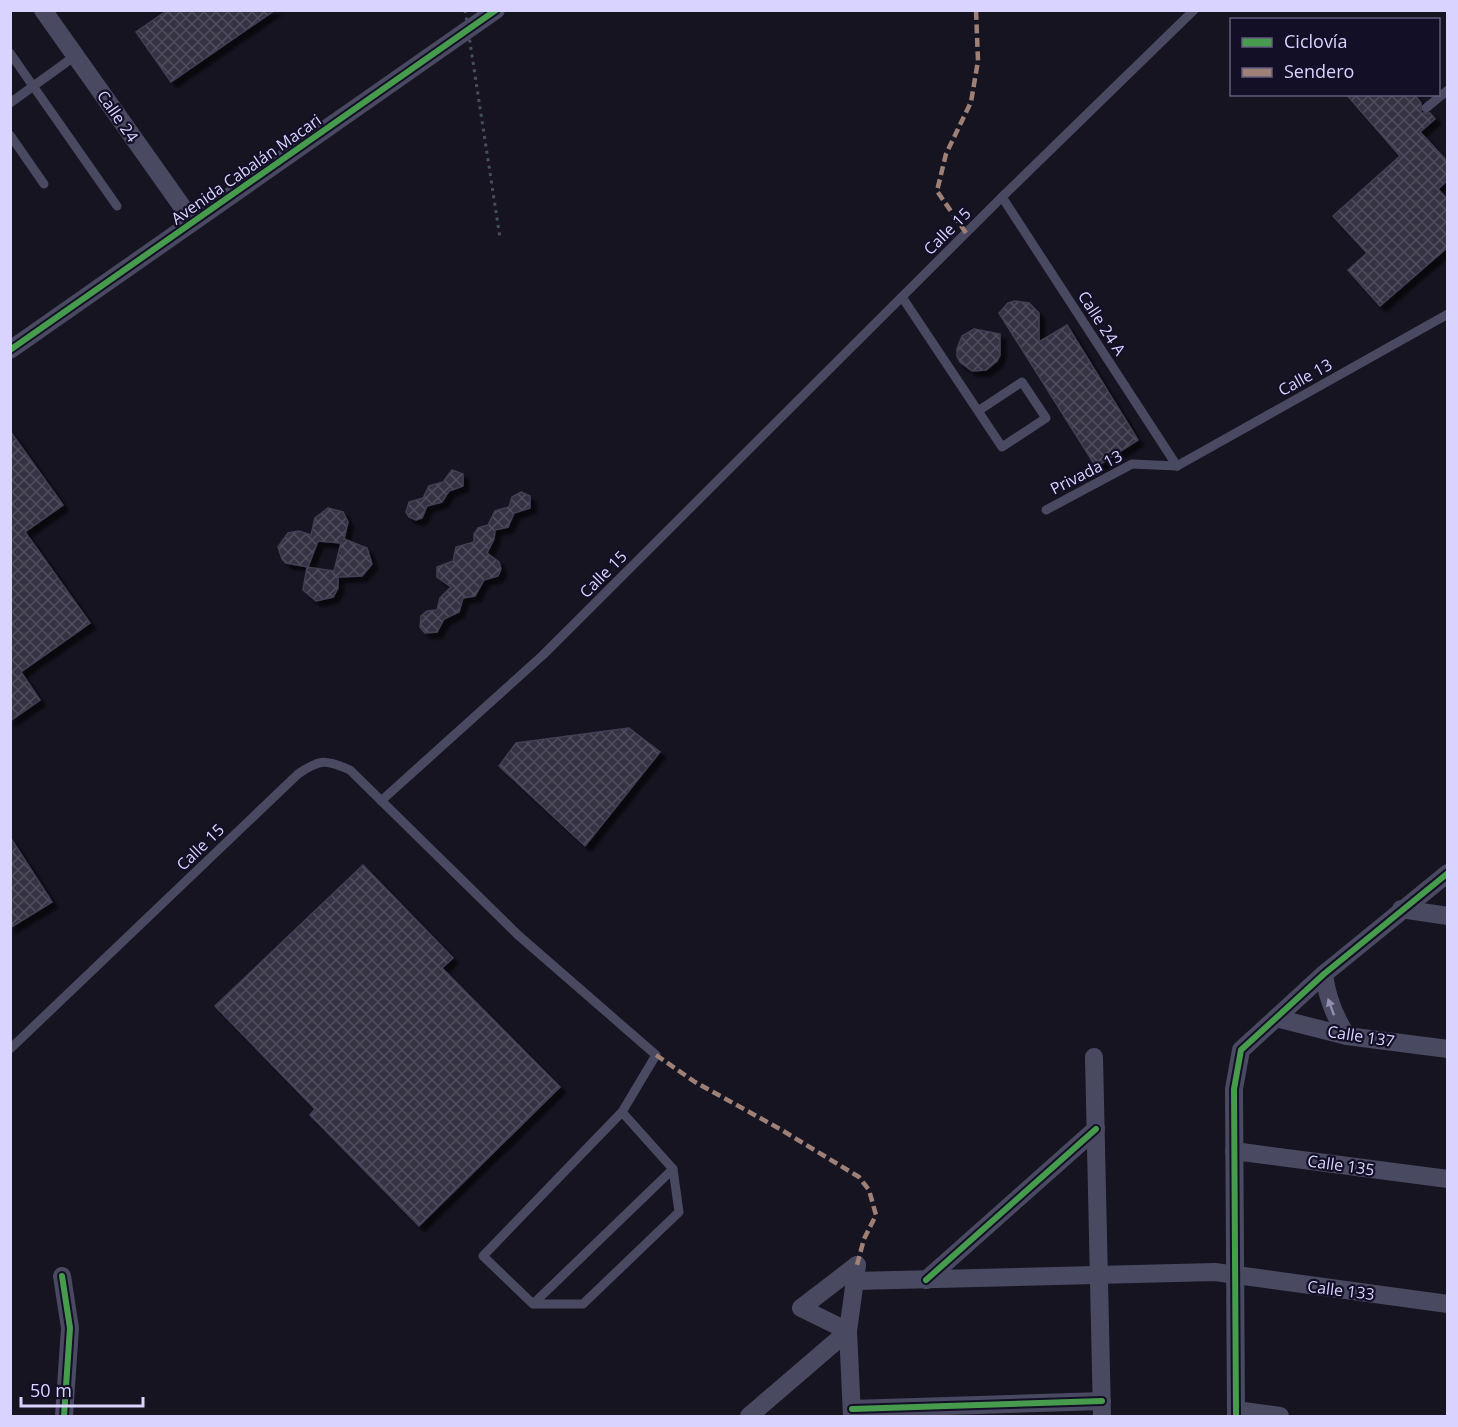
<svg xmlns="http://www.w3.org/2000/svg" width="1458" height="1427" viewBox="0 0 1458 1427" font-family="'Open Sans',sans-serif">
<defs>
<pattern id="building-cross-hatch" width="8" height="8" patternUnits="userSpaceOnUse" patternTransform="scale(1.5)"><rect width="8" height="8" fill="#343243"/><path d="M0 0l8 8M0 8l8-8" fill="none" stroke="#514f5f"/></pattern>
<filter id="shadow"><feDropShadow dx="5.5" dy="5.5" stdDeviation="1.5" flood-color="#0009"/></filter>
</defs>
<rect width="100%" height="100%" fill="#161421"/>
<g fill="url(#building-cross-hatch)" stroke="#433f54" stroke-width="1.5" filter="url(#shadow)">
<polygon points="168,10 275,10 171,82 136,32"/>
<polygon points="1346,94 1414,94 1421,103 1421,113 1430,113 1435,119 1420,132 1448,162 1448,180 1438,189 1448,200 1448,247 1380,306 1348,270 1367,253 1333,216 1400,156"/>
<polygon points="1015,301 1029,303 1039,313 1039,342 1067,325 1138,440 1096,467 999,313 1008,303"/>
<polygon points="974,329 1000,334 1000,355 997,361 986,370 972,371 960,362 957,356 957,349 962,336"/>
<polygon points="10,431 63,505 25,532 90,623 21,672 40,700 10,721"/>
<polygon points="452,470 463,474 463,486 449,491 442,502 427,506 422,518 416,520 409,517 406,512 409,502 423,498 429,486 443,482"/>
<polygon points="521,492 530,496 530,508 514,513 508,527 495,530 494,539 487,553 499,562 501,569 498,576 484,580 475,596 463,598 459,612 444,619 437,632 425,633 420,627 421,616 427,611 437,610 440,598 451,587 437,577 437,567 453,561 456,547 474,542 474,534 478,528 488,525 495,511 509,507 512,497"/>
<polygon points="328,508 343,512 348,522 344,539 367,548 372,564 362,576 338,577 338,588 333,597 316,601 303,590 307,567 334,571 341,543 318,541 308,567 286,563 282,559 278,547 288,533 299,531 311,535 315,518"/>
<polygon points="629,728 660,752 585,846 499,766 516,743"/>
<polygon points="10,837 52,902 10,928"/>
<polygon points="363,865 453,958 442,968 560,1087 419,1226 310,1115 315,1109 215,1006"/>
</g>
<g fill="none" stroke-linecap="round" stroke-linejoin="round">
<g stroke="#4a4962" stroke-width="9">
<polyline points="10,53 117,206"/>
<polyline points="10,103 75,56"/>
<polyline points="1426,108 1448,90"/>
<polyline points="10,135 44,184"/>
<polyline points="1002,197 1177,466"/>
<polyline points="902,297 1002,447 1046,418 1022,382 978,411"/>
<polyline points="1177,466 1448,314"/>
<polyline points="1046,510 1132,464 1177,466"/>
<polyline points="381,801 543,655 1002,197 1194,10"/>
<path d="M10 1049 298 774C320 759 325 759 350 770L518 935 656 1055 622 1112 483 1256 533 1304H583L679 1212 673 1169 622 1112"/>
<polyline points="533,1304 673,1169"/>
</g>
<g stroke="#4a4962" stroke-width="18">
<polyline points="43,10 193,222"/>
<polyline points="10,350 496,10"/>
<polyline points="1401,909 1448,916"/>
<path d="M1324 974C1327 998 1334 1016 1347 1036"/>
<polyline points="1276,1018 1347,1036 1448,1049"/>
<polyline points="1094,1057 1102,1416"/>
<polyline points="1234,1151 1448,1179"/>
<polyline points="62,1276 70,1328 64,1416"/>
<polyline points="926,1280 1096,1129"/>
<polyline points="855,1281 1215,1272 1448,1304"/>
<polyline points="848,1331 801,1308 857,1265"/>
<polyline points="852,1409 1102,1401"/>
<polyline points="1236,1410 1280,1416"/>
<polyline points="749,1416 848,1331"/>
<polyline points="852,1416 848,1331 857,1265"/>
<polyline points="1236,1416 1234,1089 1241,1050 1324,974 1448,873"/>
</g>
<polyline stroke="#44505f" stroke-width="3" stroke-dasharray="3 4.5" stroke-linecap="butt" points="465,10 500,238"/>
<g stroke="#9e8076" stroke-width="4.5" stroke-dasharray="9 4.5" stroke-linecap="butt">
<polyline points="966,233 937,191 946,154 971,102 978,61 976,10"/>
<polyline points="656,1055 695,1082 780,1129 859,1177 869,1190 876,1215 864,1239 857,1265"/>
</g>
<g stroke="#130f26" stroke-width="10">
<g id="cycleway">
<polyline points="10,350 496,10"/>
<polyline points="62,1276 70,1328 64,1416"/>
<polyline points="926,1280 1096,1129"/>
<polyline points="852,1409 1102,1401"/>
<polyline points="1236,1416 1234,1089 1241,1050 1324,974 1448,873"/>
</g>
</g>
<use href="#cycleway" stroke="#469c4c" stroke-width="6"/>
</g>
<defs><path id="oneway-solid" d="M-6-.8H1V-3.2L6.5 0L1 3.2V.8H-6Z" transform="scale(1.5)"/></defs>
<use fill="#928eb0" href="#oneway-solid" transform="translate(1331 1007) rotate(-110)"/>
<g text-anchor="middle" stroke-width="4.5" stroke-linejoin="round" paint-order="stroke">
<g font-size="16" fill="#d9d4ff" stroke="#130f26">
<text transform="translate(118 116) rotate(55)" y="6">Calle 24</text>
<text transform="translate(246 169) rotate(-35)" y="6">Avenida Cabalán Macari</text>
<text transform="translate(947 231) rotate(-45)" y="6">Calle 15</text>
<text transform="translate(1102 323) rotate(57)" y="6">Calle 24 A</text>
<text transform="translate(1305 377) rotate(-29)" y="6">Calle 13</text>
<text transform="translate(1086 472) rotate(-27)" y="6">Privada 13</text>
<text transform="translate(603 574) rotate(-45)" y="6">Calle 15</text>
<text transform="translate(200 847) rotate(-44)" y="6">Calle 15</text>
<text transform="translate(1361 1036) rotate(9)" y="6">Calle 137</text>
<text transform="translate(1341 1165) rotate(8)" y="6">Calle 135</text>
<text transform="translate(1341 1290) rotate(7)" y="6">Calle 133</text>
</g>
</g>
<rect width="1458" height="1427" fill="none" stroke="#d9d4ff" stroke-width="24"/>
<rect x="1230" y="18" width="210" height="78" fill="#130f26" stroke="#625e7d" stroke-width="1.5"/>
<rect x="1242" y="38" width="30" height="9" fill="#469c4c" stroke="#625e7d" stroke-width="1.5"/>
<text x="1284" y="48" font-size="18" fill="#d9d4ff">Ciclovía</text>
<rect x="1242" y="68" width="30" height="9" fill="#9e8076" stroke="#625e7d" stroke-width="1.5"/>
<text x="1284" y="78" font-size="18" fill="#d9d4ff">Sendero</text>
<path d="M21 1397v9h122v-9" fill="none" stroke="#d9d4ff" stroke-width="3"/>
<text x="30" y="1397" font-size="18" fill="#d9d4ff" stroke="#130f26" stroke-width="4.5" paint-order="stroke">50 m</text>
</svg>
